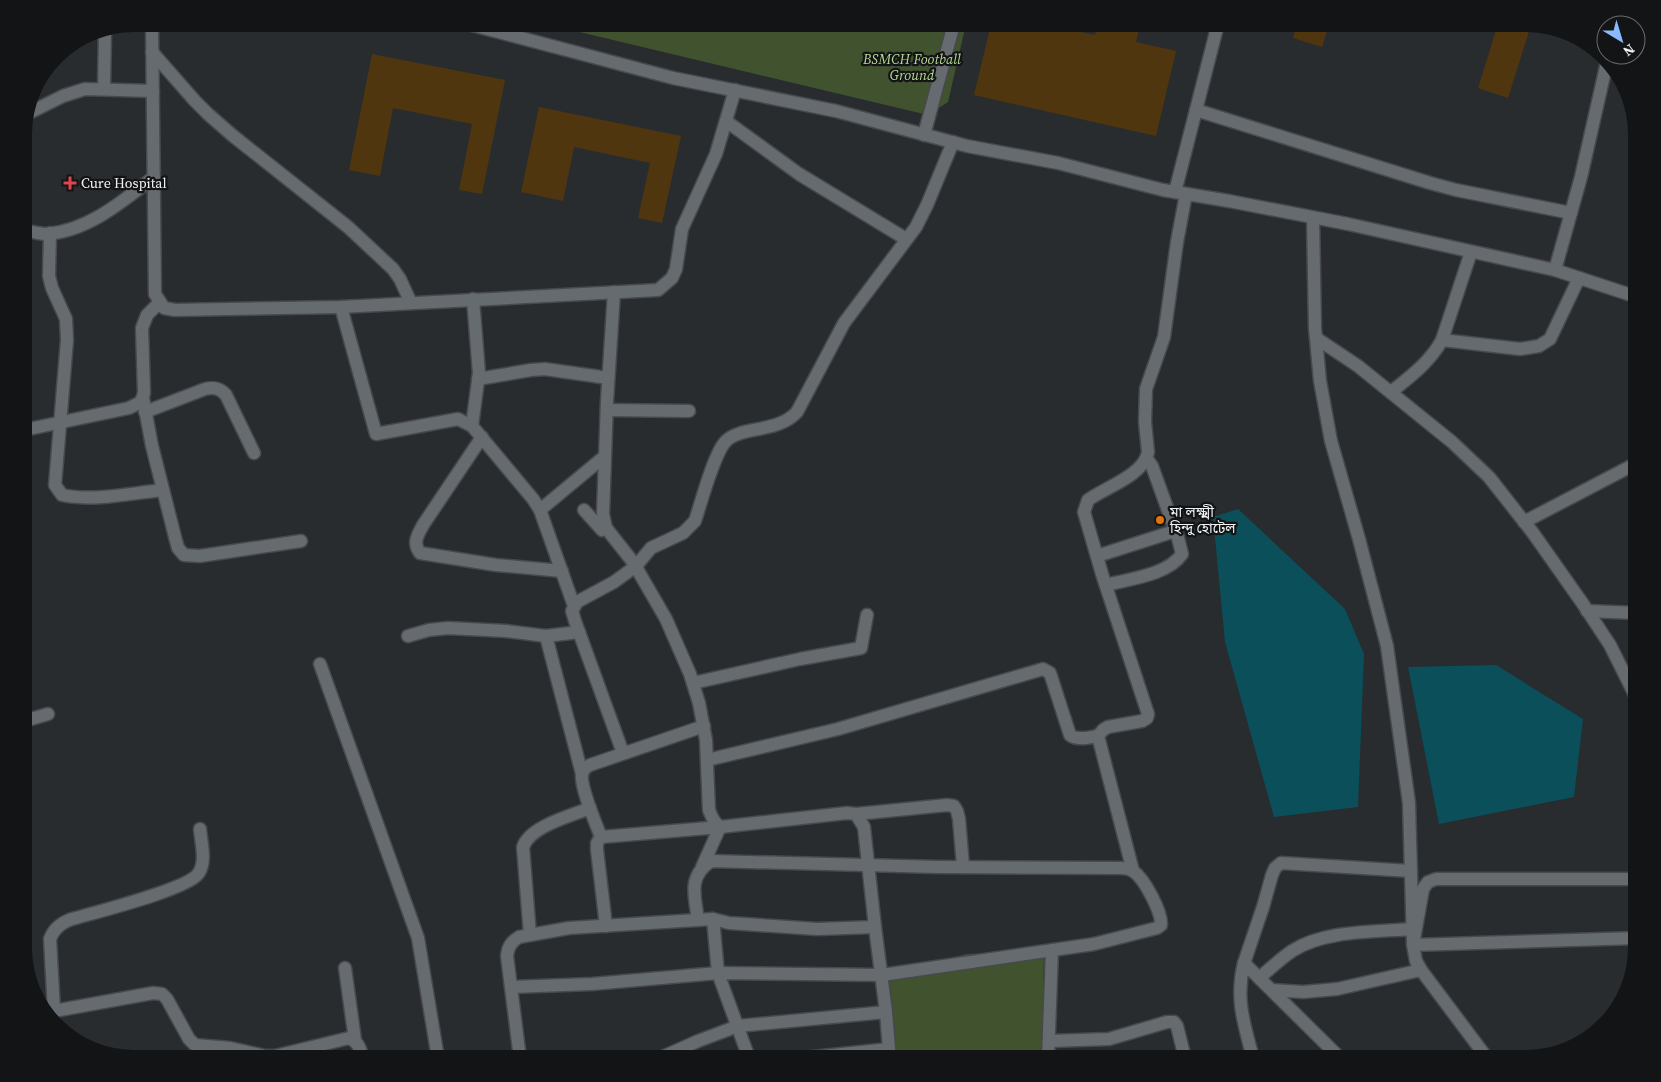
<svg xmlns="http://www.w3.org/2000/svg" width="1661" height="1082" viewBox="0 0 1661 1082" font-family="'Source Serif 4','Noto Sans Bengali',serif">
<rect width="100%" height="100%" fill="#282c2f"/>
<g fill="#41522f">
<polygon points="569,24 966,24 948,102 928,115 567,29"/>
<polygon points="1044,951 1042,1058 887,1058 882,975 967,954"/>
</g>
<g fill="#0a4f5a">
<polygon points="1238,509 1345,609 1364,654 1358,807 1274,817 1225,642 1213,517"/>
<polygon points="1496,665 1583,719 1574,797 1439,824 1408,667"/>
</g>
<g fill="#50360e">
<polygon points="991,24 1044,24 1095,35 1098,24 1130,24 1140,26 1136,42 1176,51 1156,136 974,95"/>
<polygon points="1297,24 1329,24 1322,47 1293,38"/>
<polygon points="1498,24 1531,25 1508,98 1478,88"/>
<polygon points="372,54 505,80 482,194 459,190 472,124 393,108 380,176 349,170"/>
<polygon points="539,107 681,136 662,223 638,218 650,163 574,147 563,201 521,192"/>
</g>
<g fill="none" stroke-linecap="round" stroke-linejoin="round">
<g stroke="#47494c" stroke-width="15">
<g id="street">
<polyline points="152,24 155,294 164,308 175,310 341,307 658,290 672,278 676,269 682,229 716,154 735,90"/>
<polyline points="468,24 673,78 836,111 967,146 1058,163 1163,190 1229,201 1348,224 1555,270 1637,297"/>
<polyline points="152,52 195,101 208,114 232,135 348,227 393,269 400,279 411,303"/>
<polyline points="104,89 105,29"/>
<polyline points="1196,110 1430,183 1456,190 1571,213"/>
<polyline points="27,114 63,96 85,89 153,91"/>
<polyline points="726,121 799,174 906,239"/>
<polyline points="924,135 954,24"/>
<polyline points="1175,192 1218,24"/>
<polyline points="1313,218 1315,328 1320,381 1331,441 1359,539 1387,646 1409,803 1413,945 1416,961 1421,970 1487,1058"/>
<path d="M24 230C32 232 40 234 47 234 88 231 123 201 154 177"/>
<path d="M50 233 49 276 52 288 66 319 67 340 55 485 62 495C94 502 131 493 163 490"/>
<polyline points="1555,270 1581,177 1607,62"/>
<polyline points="341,307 376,434 458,419 472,426 533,499 540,510 574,606"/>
<polyline points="1316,338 1358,366 1452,442 1489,477 1533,533 1583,604 1610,645 1637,699 1637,707"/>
<polyline points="1442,340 1520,349 1539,346 1550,339 1579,278"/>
<polyline points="478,379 531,370 545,369 608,378"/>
<path d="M1391 392C1410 377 1430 362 1442 340L1471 252"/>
<polyline points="143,398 152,446 175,537 178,548 184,555 200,556 301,541"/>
<polyline points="607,410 689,411"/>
<path d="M145 412 205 389C214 387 220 388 226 395L254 453"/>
<polyline points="472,426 479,373 473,299"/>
<polyline points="24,430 129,408 141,402 144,393 142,328 147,315 159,303"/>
<path d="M482 437 423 525C418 535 412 542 420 553L496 565 562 571"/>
<polyline points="540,510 605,456"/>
<polyline points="584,510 602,530 606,528"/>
<polyline points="1524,522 1637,463"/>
<polyline points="1097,556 1175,531"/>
<path d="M1106 585C1129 579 1168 575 1182 554L1178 538 1152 466 1147 459"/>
<polyline points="1587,611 1637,613"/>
<polyline points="408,636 429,630 448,628 506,631 546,636 579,632"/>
<polyline points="546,636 582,774"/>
<polyline points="320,664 418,938 438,1058"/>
<polyline points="693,683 800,659 861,648 867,615"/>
<polyline points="24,721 48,714"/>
<path d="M623 753 575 621 572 611 577 602 614 582 636 566 651 548 683 533 695 521C701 503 714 453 726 441 741 426 778 433 797 412L844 323 916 227 927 205 953 142"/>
<path d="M707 760 838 729 1043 669 1050 673 1070 735C1077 741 1090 737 1098 736"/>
<polyline points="856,814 947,805 954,806 957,811 959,819 963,866"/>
<path d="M601 837C596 824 580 787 582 774 583 770 586 767 590 765L704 726"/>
<path d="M1133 871 1098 736 1103 730 1108 727 1142 721 1147 718 1148 714 1102 574 1084 512 1088 500C1106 487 1144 475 1148 452L1145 422 1146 389 1164 337 1177 242 1186 194"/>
<polyline points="1637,881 1633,879 1436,879 1428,882 1423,889 1413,945 1637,938"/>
<polyline points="713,919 718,973 749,1058"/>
<polyline points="606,926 597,850 597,843 601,837 720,827 702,867"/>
<polyline points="875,927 886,1012 889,1049"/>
<path d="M530 935 523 847C530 826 571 816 590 808"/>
<polyline points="1244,963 1263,907 1272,875 1275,868 1281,863 1411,871"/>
<polyline points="345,968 355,1040"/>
<path d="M1259 978C1270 969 1280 959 1292 951 1324 930 1375 932 1412 929"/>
<path d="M511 987 592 984 718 973 882 975 1094 944 1157 928 1161 925C1162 912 1144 878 1133 871 1130 869 1125 868 1121 868L938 867 711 861C687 877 695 896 698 920"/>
<polyline points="1272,990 1303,992 1337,989 1421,970"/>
<path d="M54 1011 153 993 162 994 167 999 189 1039 195 1045 230 1048 265 1056H275L349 1038C358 1041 361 1049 362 1058"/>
<path d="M51 1016 54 1011 50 939C53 930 60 924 69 920 92 913 186 890 198 874 207 863 201 842 200 829"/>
<polyline points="1049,1041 1109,1039 1167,1022 1174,1022 1177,1026 1185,1058"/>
<path d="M520 1058 507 956C508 947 511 942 519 937L569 928 713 919 729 923 817 929 875 927 864 827 856 814 847 813 720 827C714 822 712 818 709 810L706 740 699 703 690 674 666 619 633 562 606 528 603 514 607 401 614 292"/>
<polyline points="660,1058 698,1041 738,1026 886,1012"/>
<polyline points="804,1058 889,1049 889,1058"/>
<polyline points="1048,1058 1052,950"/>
<path d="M1253 1058C1244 1024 1235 998 1244 963L1340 1058"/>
</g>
</g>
<use href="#street" stroke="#666b6f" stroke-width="12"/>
</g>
<path fill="#e0444e" stroke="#121416" stroke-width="2" d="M67.5 175.5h5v5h5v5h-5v5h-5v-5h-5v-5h5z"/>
<circle fill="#e8710a" stroke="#121416" stroke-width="2" cx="1160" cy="520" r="5"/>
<g text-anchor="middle" stroke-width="4.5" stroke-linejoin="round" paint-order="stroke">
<g font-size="14" font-style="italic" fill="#b6d694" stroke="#121416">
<text x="912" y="64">BSMCH Football<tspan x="912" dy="16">Ground</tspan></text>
</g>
<g font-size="14" fill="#f0f2f4" stroke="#121416" text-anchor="start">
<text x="81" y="188">Cure Hospital</text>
<text x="1170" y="517">মা লক্ষ্মী<tspan x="1170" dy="16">হিন্দু হোটেল</tspan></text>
</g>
</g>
<path d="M0 0H1661V1082H0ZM134 32H1526A102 102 0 0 1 1628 134V948A102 102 0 0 1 1526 1050H134A102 102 0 0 1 32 948V134A102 102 0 0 1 134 32Z" fill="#121416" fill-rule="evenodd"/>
<g transform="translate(1621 40) rotate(142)"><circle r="24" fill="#121416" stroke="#6b6d6f"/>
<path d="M0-4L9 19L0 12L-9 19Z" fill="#8abafc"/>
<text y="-8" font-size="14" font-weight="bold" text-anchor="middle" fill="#f0f2f4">N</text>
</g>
</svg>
